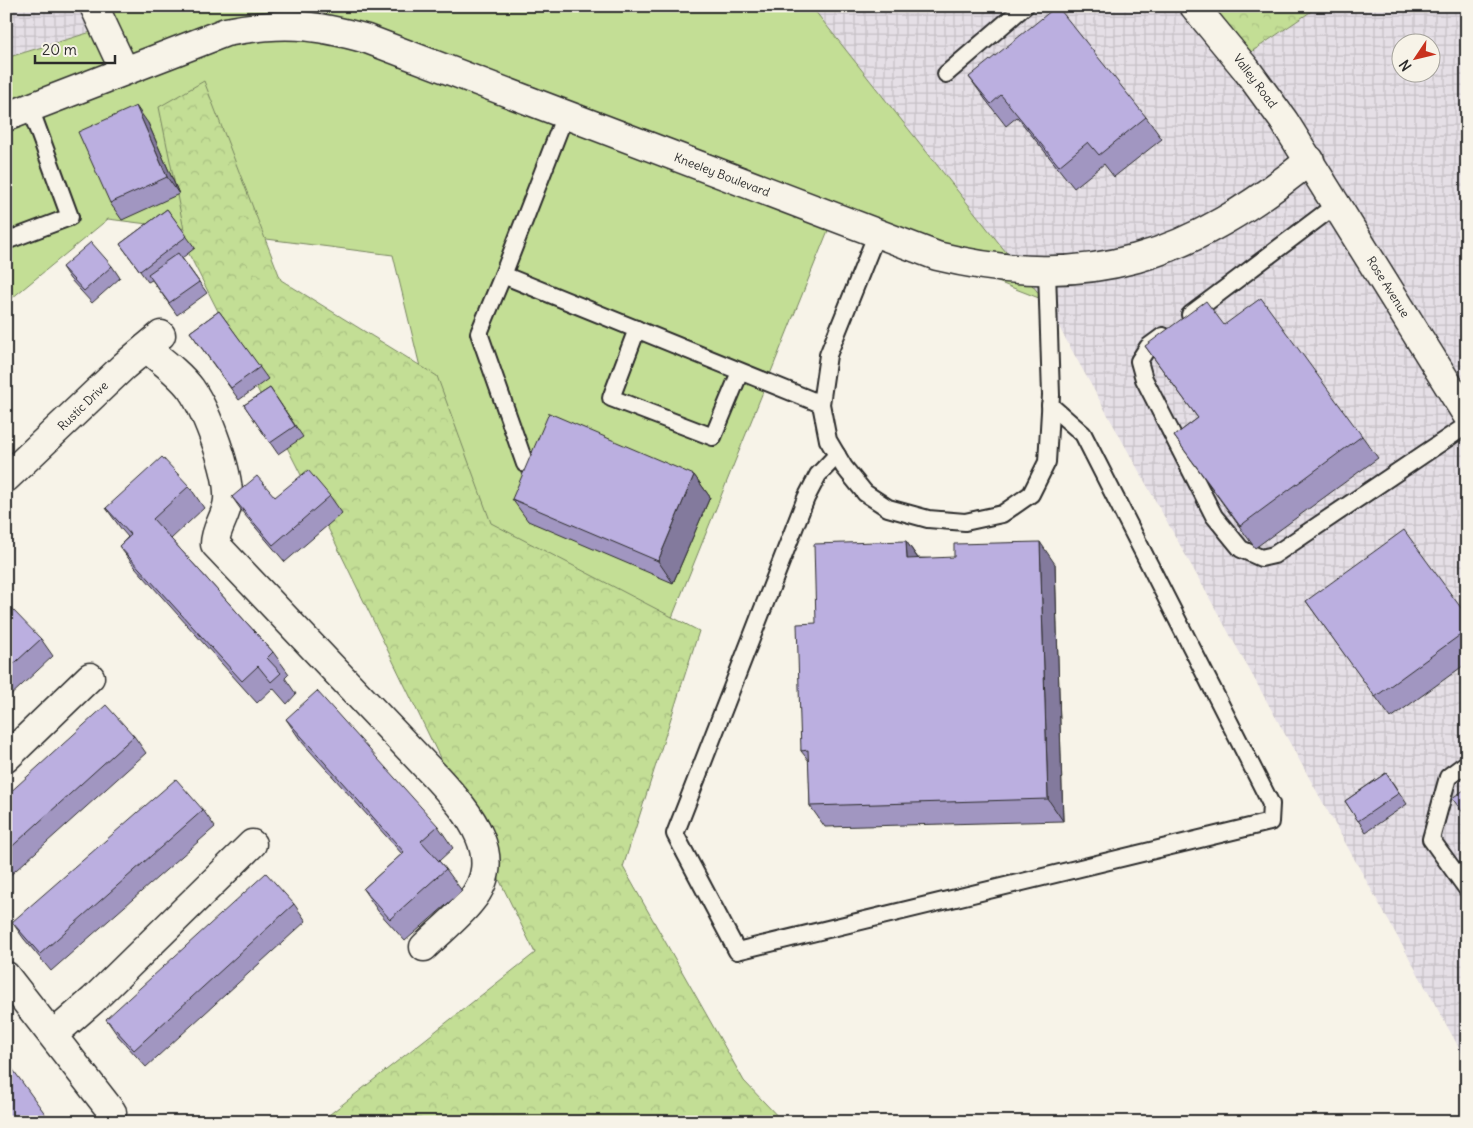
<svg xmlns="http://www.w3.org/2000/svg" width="1473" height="1128" viewBox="0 0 1473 1128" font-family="Delius,sans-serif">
<defs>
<pattern id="industrial-grid" width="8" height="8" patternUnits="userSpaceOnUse" patternTransform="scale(1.25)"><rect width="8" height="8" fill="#e5dfe6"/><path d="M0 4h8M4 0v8" fill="none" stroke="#c5c0c5"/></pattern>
<pattern id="forest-crowns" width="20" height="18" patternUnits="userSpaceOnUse" patternTransform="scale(1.25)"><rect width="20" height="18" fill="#c3de95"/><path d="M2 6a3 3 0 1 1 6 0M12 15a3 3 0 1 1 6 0" fill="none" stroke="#a8bf81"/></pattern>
</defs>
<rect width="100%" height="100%" fill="#f7f3e8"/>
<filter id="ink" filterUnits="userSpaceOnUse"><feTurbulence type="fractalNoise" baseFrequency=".02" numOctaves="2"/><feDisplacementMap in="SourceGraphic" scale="10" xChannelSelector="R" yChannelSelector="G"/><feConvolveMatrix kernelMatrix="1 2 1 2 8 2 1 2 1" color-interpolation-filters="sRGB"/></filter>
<g filter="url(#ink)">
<g fill="url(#industrial-grid)" fill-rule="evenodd">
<polygon points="6,6 94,6 101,29 6,58"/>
<path d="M811 6H1189L1236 63 1319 6H1467V1062L1044 300ZM1400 42H1430V72H1400Z"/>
</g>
<polygon fill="#c3de95" stroke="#778460" points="94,6 811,6 1044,300 833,218 667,630 462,541 393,255 108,219 6,303 6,58 101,29"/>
<g fill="url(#forest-crowns)" stroke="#778460">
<polygon points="1189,6 1319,6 1235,63"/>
<polygon points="204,81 281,280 437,376 491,523 699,631 623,867 744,1081 783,1122 320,1122 535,953 334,540 189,254 159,107"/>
</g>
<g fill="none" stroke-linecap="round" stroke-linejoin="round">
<g stroke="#2b2b2b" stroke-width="20">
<g id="service">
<polyline points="946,74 1025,6"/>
<polyline points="565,115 503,275 821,404"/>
<polyline points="877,233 828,355 821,404 828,440 844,467 865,493 888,508 928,519 965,522 1002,514 1031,494 1047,462 1051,395 1047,271"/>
<polyline points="6,241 70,217 30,108"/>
<polyline points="503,275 479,333 525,464"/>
<polyline points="1190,315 1337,204"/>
<polyline points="637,329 611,398 713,437 740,372"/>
<polyline points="1163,336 1148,347 1139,361 1144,379 1214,516 1241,549 1261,558 1274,555 1467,425"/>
<polyline points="837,455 818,475 806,498 675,834 737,951 1270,822 1271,804 1083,434 1050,405"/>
<polyline points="1467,763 1448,777 1431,839 1467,889"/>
</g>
</g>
<g stroke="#2b2b2b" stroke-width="31">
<g id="minor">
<polyline points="94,6 124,70"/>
<polyline points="1194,6 1246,69 1284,121 1467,415"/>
<path d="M6 117 226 32C281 21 314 24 367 39L937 256C1090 293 1191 257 1310 160"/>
<path d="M146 348C162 361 179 373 191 389 207 412 230 473 228 500 227 516 215 528 215 544L438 779C468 812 508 857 470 902 457 918 439 932 424 947"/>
<polyline points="6,478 124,366 161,335"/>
<polyline points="6,758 90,677"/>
<polyline points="6,976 112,1112"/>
<polyline points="53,1035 93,1000 252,844"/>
</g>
</g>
<use href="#service" stroke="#f7f3e8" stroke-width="16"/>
<use href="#minor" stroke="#f7f3e8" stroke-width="28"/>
</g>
<g fill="#a196c1" stroke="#2b2b2b">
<polygon points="969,77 1146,117 1162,139 1114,177 1104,164 1074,188 1017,117 1006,126 985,99"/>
<polygon points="148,123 179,194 122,220 110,203"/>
<polygon points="167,209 195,248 182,258 207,293 177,315 152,280 148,282 120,244"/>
<polygon points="112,266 120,278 92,303 70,279 62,267"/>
<polygon points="219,311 268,379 239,400 190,332"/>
<polygon points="1224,325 1362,436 1378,458 1255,548 1174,436 1198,418 1145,346"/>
<polygon points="270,388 303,437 278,454 244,405"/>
<polygon points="694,475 710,497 673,583 528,521 512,499"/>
<polygon points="189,486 204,508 171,539 273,652 289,674 285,678 296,694 287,704 273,688 257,703 135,567 119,546 128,537 122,530 106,508"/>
<polygon points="330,496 342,513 285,562 244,514 232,497 275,497"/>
<polygon points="906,541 918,558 1055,564 1063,821 825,827 810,806 809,761 801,751 816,623"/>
<polygon points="1306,601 1467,616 1467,663 1391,718"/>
<polygon points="6,614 41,639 53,656 6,700"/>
<polygon points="286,719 438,826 453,848 439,861 446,869 462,891 405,941 378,911 363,889 402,854 301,741"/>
<polygon points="134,736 146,753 6,879 6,796"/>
<polygon points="1386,773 1407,804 1366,832 1345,801"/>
<polygon points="203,810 215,827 51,971 24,939 12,922"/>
<polygon points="294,904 306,921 146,1067 118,1036 106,1019"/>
</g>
<g fill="#837a9d" stroke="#2b2b2b">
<polygon points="136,106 148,123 179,194 167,177"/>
<polygon points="694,475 710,497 673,583 658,561"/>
<polygon points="906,541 921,563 907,559"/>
<polygon points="1040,542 1055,564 1063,821 1048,799"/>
</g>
<g fill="#bbafe0" stroke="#2b2b2b">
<polygon points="1057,6 1146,117 1099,155 1088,142 1059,166 1001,95 991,104 969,77"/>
<polygon points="136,106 167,177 110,203 78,132"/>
<polygon points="167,209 187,236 140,271 120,244"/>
<polygon points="91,242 112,266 84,291 62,267"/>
<polygon points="178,253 199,282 169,303 148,274"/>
<polygon points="1261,298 1362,436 1240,526 1174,436 1198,418 1145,346 1206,301 1224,325"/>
<polygon points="219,311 260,367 231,388 190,332"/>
<polygon points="270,388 295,426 270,443 244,405"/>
<polygon points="549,413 694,475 658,561 512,499"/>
<polygon points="162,457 189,486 153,519 273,652 267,658 281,673 271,682 258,666 242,681 119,546 131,535 106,508"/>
<polygon points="308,470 330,496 273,545 232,497 257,476 275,497"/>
<polygon points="1404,530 1467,616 1467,630 1375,697 1306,601"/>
<polygon points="906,541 907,559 954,557 954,544 1040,542 1048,799 810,806 808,750 801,751 797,624 816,623 814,544"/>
<polygon points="12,609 41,639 6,671 6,614"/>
<polygon points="317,691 438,826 421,841 446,869 390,919 363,889 404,852 286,719"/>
<polygon points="106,705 134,736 6,852 6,796"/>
<polygon points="1386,773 1399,793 1358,821 1345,801"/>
<polygon points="176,779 203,810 40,954 12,922"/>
<polygon points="1467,788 1467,818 1452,798"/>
<polygon points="266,873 294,904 134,1050 106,1019"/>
<polygon points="6,1060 51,1122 6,1122"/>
</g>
</g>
<g text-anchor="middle" stroke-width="5" stroke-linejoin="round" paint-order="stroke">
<g font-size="12" fill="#2b2b2b" stroke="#f7f3e8">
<text transform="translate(1255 81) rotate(53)" y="4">Valley Road</text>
<text transform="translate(722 175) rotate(21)" y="4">Kneeley Boulevard</text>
<text transform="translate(1388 287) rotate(58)" y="4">Rose Avenue</text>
<text transform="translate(83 406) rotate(-44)" y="4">Rustic Drive</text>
</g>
</g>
<rect width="1473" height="1128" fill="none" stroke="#f7f3e8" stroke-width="25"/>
<rect x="12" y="12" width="1448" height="1103" fill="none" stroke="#2b2b2b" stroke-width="2" filter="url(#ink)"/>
<g transform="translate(1416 58) rotate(235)"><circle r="24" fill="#f7f3e8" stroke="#a5a39c"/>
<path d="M0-4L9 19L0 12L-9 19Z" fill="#c8321e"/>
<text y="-8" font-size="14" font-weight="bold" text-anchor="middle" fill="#2b2b2b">N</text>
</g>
<path d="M35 55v8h80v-8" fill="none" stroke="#2b2b2b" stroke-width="2.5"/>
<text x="42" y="55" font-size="15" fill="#2b2b2b" stroke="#f7f3e8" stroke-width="4" paint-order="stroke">20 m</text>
</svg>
